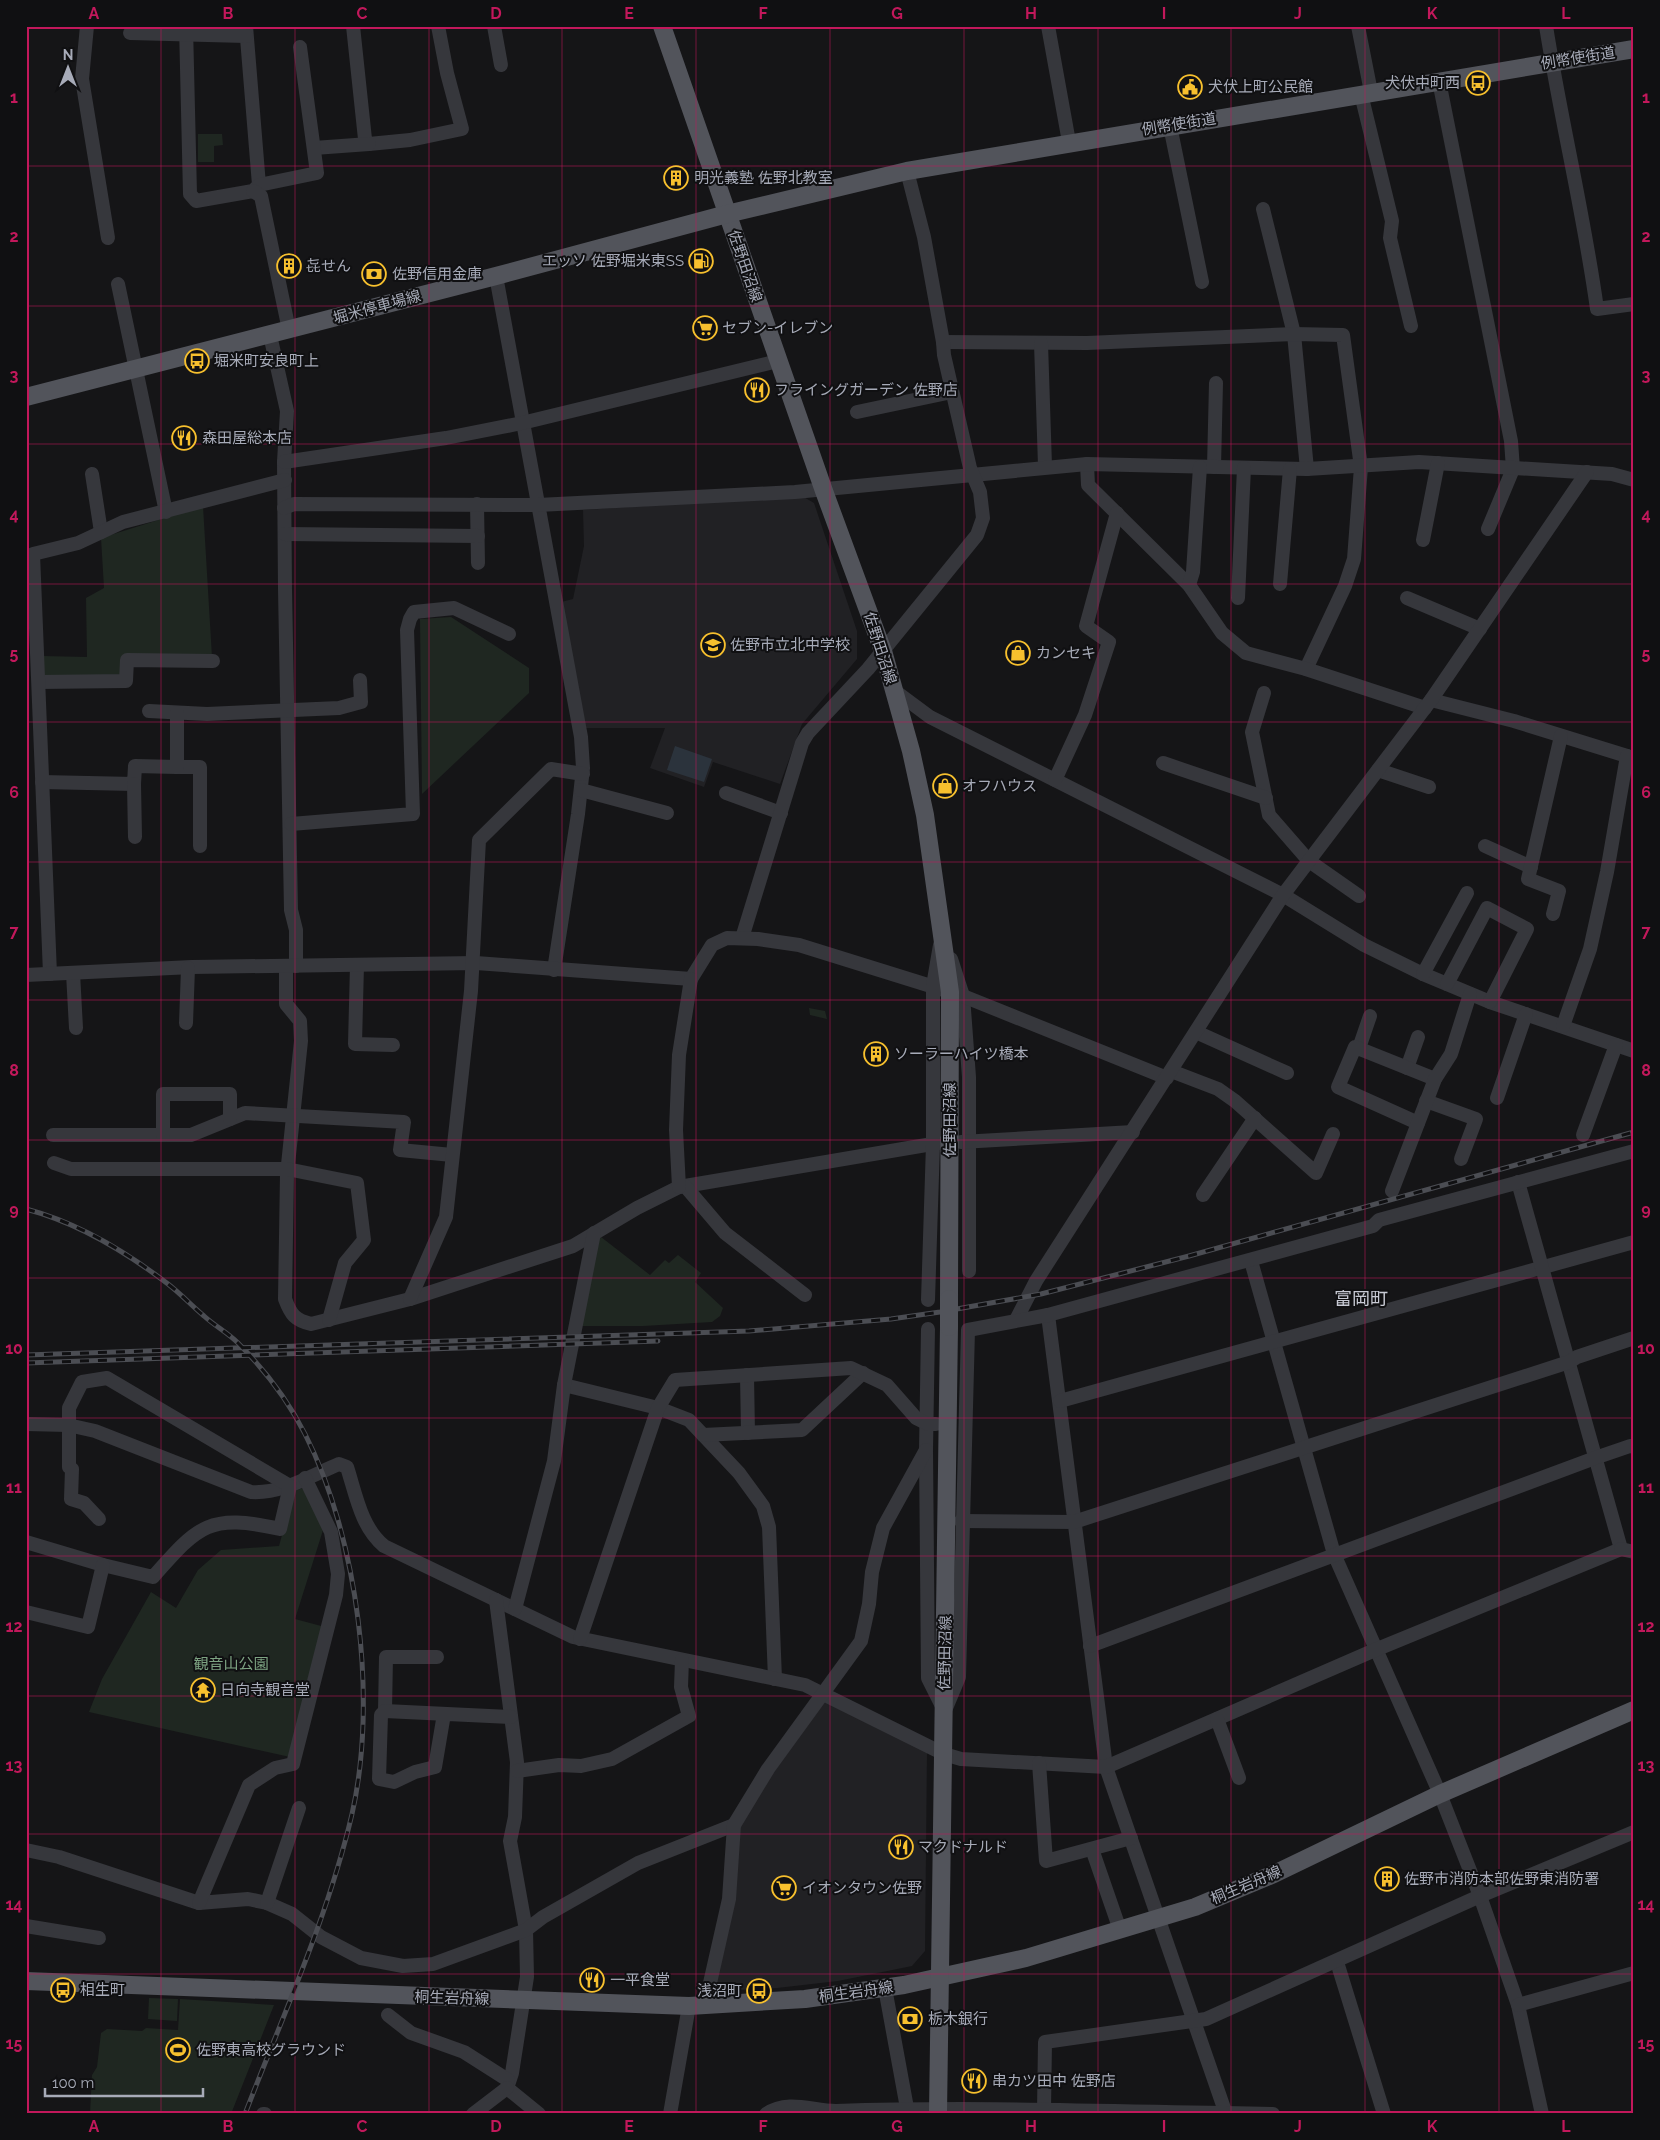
<svg xmlns="http://www.w3.org/2000/svg" width="1660" height="2140" viewBox="0 0 1660 2140" font-family="Raleway,'Noto Sans JP',sans-serif">
<rect width="100%" height="100%" fill="#151517"/>
<g fill="#212124">
<polygon points="802,496 814,503 857,631 857,659 802,724 780,784 713,762 704,787 650,768 665,728 585,728 561,602 573,599 584,546 583,510"/>
<polygon points="825,1701 927,1752 925,1951 912,1966 838,1981 777,1988 715,1991 738,1830 773,1773"/>
</g>
<g fill="#1f2721">
<polygon points="198,134 222,134 223,145 214,146 214,162 198,162"/>
<polygon points="203,506 212,657 123,657 123,678 42,679 42,656 87,657 86,598 104,588 101,538"/>
<polygon points="451,617 529,668 529,693 422,794 420,619"/>
<polygon points="809,1008 825,1011 827,1019 810,1015"/>
<polygon points="601,1237 650,1275 665,1260 669,1263 678,1255 701,1273 695,1282 723,1308 720,1316 712,1322 643,1326 579,1326 596,1242"/>
<polygon points="306,1487 324,1527 295,1619 325,1627 290,1757 89,1712 102,1679 151,1592 176,1608 198,1570 221,1550 279,1546 294,1491"/>
<polygon points="149,1998 178,1999 177,2021 148,2019"/>
<polygon points="180,1999 274,2005 231,2114 90,2114 92,2075 97,2067 101,2033 107,2029 142,2031 146,2028 178,2030"/>
</g>
<polygon fill="#2b333c" points="675,746 712,759 704,782 667,770"/>
<g fill="none" stroke-linecap="round" stroke-linejoin="round">
<g stroke="#36373c" stroke-width="14">
<polyline points="87,26 82,79 108,238"/>
<polyline points="186,26 190,194 196,201 253,191 259,185 246,26"/>
<polyline points="353,26 365,139 369,144 410,140 462,129 447,73 438,26"/>
<polyline points="494,26 501,65"/>
<polyline points="1048,26 1069,142"/>
<polyline points="1358,26 1371,92"/>
<path d="M1546 26C1561 121 1584 214 1597 309L1634 304"/>
<polyline points="130,33 246,36"/>
<polyline points="1439,81 1511,441 1513,469 1488,529"/>
<polyline points="1361,94 1392,221 1390,238 1411,326"/>
<polyline points="1170,126 1202,282"/>
<polyline points="314,148 369,144"/>
<polyline points="259,185 317,173 300,47"/>
<polyline points="253,191 261,196 289,330"/>
<polyline points="1263,209 1294,334 1307,469"/>
<polyline points="496,276 581,737 583,768 578,814 554,970"/>
<polyline points="118,284 166,512"/>
<polyline points="270,335 287,411 284,462 285,589 291,910 296,930 296,966"/>
<polyline points="943,342 1087,343 1294,334 1343,335 1361,467 1354,559 1345,586 1306,669"/>
<polyline points="1041,343 1045,466"/>
<polyline points="857,412 952,392"/>
<polyline points="284,462 446,438 522,423 778,361"/>
<polyline points="1087,464 1088,485 1189,585 1222,633 1246,653 1306,669 1425,708"/>
<polyline points="1214,467 1216,383"/>
<polyline points="92,474 101,532"/>
<polyline points="477,504 478,563"/>
<polyline points="284,508 294,504 538,505 795,492 1087,464 1307,469 1419,462 1612,474 1634,480"/>
<polyline points="285,534 478,536"/>
<polyline points="1423,540 1438,463"/>
<polyline points="1280,584 1290,469"/>
<polyline points="1189,585 1193,572 1200,467"/>
<polyline points="1238,598 1244,468"/>
<polyline points="1407,598 1480,629"/>
<polyline points="39,682 126,681 127,660 213,661"/>
<polyline points="895,691 930,717 1283,895 1364,945 1423,974 1490,1002 1634,1051"/>
<polyline points="1264,693 1252,732 1269,815 1309,861 1359,896"/>
<polyline points="1431,700 1514,721 1627,756 1633,761"/>
<polyline points="149,711 207,714 339,708 361,702 360,680"/>
<polyline points="1163,763 1266,798"/>
<polyline points="177,767 200,767 200,846"/>
<polyline points="1378,770 1429,787"/>
<polyline points="1055,780 1085,715 1109,642 1086,626 1117,513"/>
<polyline points="42,782 134,784 135,766 177,767 177,713"/>
<polyline points="134,784 135,837"/>
<polyline points="581,790 667,813"/>
<polyline points="726,793 781,813"/>
<polyline points="291,824 413,814 407,630 410,619 414,612 454,608 509,634"/>
<polyline points="1485,846 1531,867"/>
<polyline points="1553,914 1559,891 1528,879 1561,736"/>
<polyline points="742,938 802,743 808,733 868,669 977,535 983,518 980,492 970,468 944,355 943,342 924,237 907,171"/>
<polyline points="951,959 963,996 969,1077 969,1271"/>
<polyline points="357,965 355,1044 393,1045"/>
<path d="M288 967 286 971V1004L300 1021 301 1041 287 1174 285 1299C291 1315 295 1320 311 1324L410 1299 573 1246 637 1208 679 1187 938 1143"/>
<polyline points="73,973 76,1028"/>
<polyline points="50,974 33,554 78,543 123,522 285,480"/>
<polyline points="1423,974 1467,893"/>
<polyline points="26,975 192,967 476,963 691,979 712,945 727,938 758,939 799,945 963,996 1167,1078"/>
<polyline points="1447,984 1487,908 1527,929 1490,1002"/>
<polyline points="186,1023 188,968"/>
<polyline points="1563,1026 1590,949 1607,872 1627,756"/>
<polyline points="1196,1032 1287,1073"/>
<polyline points="1359,1048 1370,1016"/>
<polyline points="1407,1068 1418,1037"/>
<polyline points="1171,1071 1218,1089 1235,1101 1316,1173 1333,1134"/>
<polyline points="1497,1098 1526,1014"/>
<polyline points="1426,1101 1476,1119 1461,1159"/>
<polyline points="1418,1123 1338,1087 1355,1047 1435,1079"/>
<polyline points="53,1135 191,1135 245,1113 404,1122 400,1150 452,1155"/>
<polyline points="163,1135 163,1094 230,1094 230,1119"/>
<polyline points="1583,1135 1616,1045"/>
<polyline points="961,1142 1133,1132"/>
<polyline points="54,1163 71,1169 287,1169 357,1183 364,1240 345,1263 329,1320"/>
<polyline points="685,1186 725,1233 805,1295"/>
<polyline points="679,1187 676,1130 679,1055 691,979"/>
<polyline points="1392,1191 1435,1079 1451,1054 1470,994"/>
<polyline points="1203,1195 1255,1118"/>
<polyline points="1251,1261 1334,1554 1440,1794 1480,1896 1518,2005 1542,2114"/>
<polyline points="410,1299 446,1217 471,991 479,840 551,769 583,774"/>
<polyline points="928,1300 933,1144 933,986 940,945"/>
<polyline points="1048,1315 1106,1767 1226,2114"/>
<polyline points="1016,1320 1036,1281 1283,895 1431,700 1587,472"/>
<polyline points="928,1329 926,1450 928,1678 943,1708"/>
<polyline points="747,1375 748,1433"/>
<polyline points="564,1385 658,1408 689,1420 739,1473 763,1506 769,1527 775,1679"/>
<polyline points="1060,1401 1634,1242"/>
<path d="M26 1424 68 1425 95 1431 251 1492C282 1494 310 1476 339 1464L347 1467C356 1495 361 1527 384 1546L573 1637 805 1685 944 1754 961 1759 1106 1767 1375 1650 1621 1549 1518 1182"/>
<polyline points="703,1435 802,1430 863,1373"/>
<polyline points="961,1521 1074,1522 1569,1362 1577,1357 1634,1338"/>
<path d="M26 1542 103 1565 153 1577C199 1525 209 1513 280 1529L290 1486 107 1378 82 1382 69 1408V1467L72 1469 71 1499 84 1503 99 1519"/>
<polyline points="1621,1549 1634,1552"/>
<polyline points="496,1600 517,1762 515,1817 510,1841 526,1930 527,1977 512,2073 507,2088 539,2114"/>
<polyline points="515,1609 554,1461 564,1385 594,1233"/>
<polyline points="26,1612 88,1627 103,1565"/>
<polyline points="580,1639 658,1408 675,1380 851,1368 887,1385 916,1418 928,1424 936,1424"/>
<polyline points="1090,1646 1595,1458 1630,1446 1634,1447"/>
<polyline points="946,1708 959,1677 968,1330 1048,1315 1373,1226 1379,1220 1634,1151"/>
<polyline points="385,1711 386,1657 437,1657"/>
<polyline points="444,1714 435,1767 415,1772 394,1782 379,1779 381,1715 385,1711 511,1717"/>
<polyline points="1217,1719 1239,1778"/>
<polyline points="1039,1763 1046,1861 1131,1838"/>
<polyline points="517,1771 559,1765 581,1766 612,1759 689,1716 681,1687 682,1660"/>
<polyline points="1092,1849 1120,1930"/>
<polyline points="26,1850 59,1857 199,1903 248,1899 267,1903 292,1914 321,1937 361,1958 403,1966 433,1964 526,1930 543,1917 638,1863 734,1825"/>
<polyline points="199,1903 249,1785 275,1768 293,1764 336,1595 338,1574 331,1532 305,1478"/>
<polyline points="267,1903 299,1808"/>
<polyline points="26,1926 99,1938"/>
<polyline points="1337,1962 1384,2114"/>
<polyline points="885,1988 907,2108"/>
<polyline points="705,2005 729,1899 734,1825 768,1769 861,1641 869,1604 872,1572 883,1528 926,1450"/>
<polyline points="1518,2005 1634,1973"/>
<polyline points="388,2015 411,2033 464,2052 508,2080"/>
<polyline points="1044,2110 1045,2042 1206,2019 1480,1896 1634,1832"/>
<polyline points="263,2114 265,2114"/>
<polyline points="473,2114 507,2088"/>
<polyline points="670,2114 689,2006"/>
<path d="M766 2114C789 2099 812 2111 836 2111 982 2106 1127 2112 1273 2114"/>
</g>
<g stroke="#52545b" stroke-width="18">
<polyline points="662,26 824,491 883,651 911,751 925,815 950,992 949,1299"/>
<polyline points="26,397 496,276 727,214 907,171 1634,49"/>
<polyline points="26,1981 689,2006 805,1999 904,1985 1026,1958 1195,1907 1274,1874 1440,1794 1634,1710"/>
<polyline points="938,2114 949,1327"/>
</g>
<g stroke="#4b4d53" stroke-width="5">
<g id="rail">
<path d="M26 1209C79 1223 125 1251 168 1284 181 1294 192 1306 204 1316 215 1326 228 1333 238 1343 264 1369 289 1402 305 1434 358 1538 378 1700 352 1814 328 1917 283 2015 245 2114"/>
<polyline points="26,1355 749,1331 891,1319 940,1312 1041,1294 1189,1256 1634,1132"/>
<polyline points="26,1363 658,1341"/>
</g>
</g>
<use href="#rail" stroke="#101012" stroke-width="3" stroke-dasharray="9" stroke-linecap="butt"/>
<polyline stroke="#52545b" stroke-width="18" points="949,1327 949,1299"/>
</g>
<path fill="none" stroke="#c2185b" stroke-width="1" stroke-opacity="0.55" d="M161 26V2114M295 26V2114M429 26V2114M562 26V2114M696 26V2114M830 26V2114M964 26V2114M1098 26V2114M1231 26V2114M1365 26V2114M1499 26V2114M26 166H1634M26 306H1634M26 444H1634M26 584H1634M26 722H1634M26 862H1634M26 1000H1634M26 1140H1634M26 1278H1634M26 1418H1634M26 1556H1634M26 1696H1634M26 1834H1634M26 1974H1634"/>
<defs>
<g id="bus-ring" transform="scale(1.25)"><circle r="9.5" fill="#101012" stroke="#f7c02e" stroke-width="1.5"/><path d="M-5-6H5V4H4V6H2V4H-2V6H-4V4H-5ZM-3.5-4V0h7V-4ZM-3.5 1.2v1.5H-2V1.2ZM2 1.2v1.5H3.5V1.2Z" fill="#f7c02e"/></g>
<g id="civic-ring" transform="scale(1.25)"><circle r="9.5" fill="#101012" stroke="#f7c02e" stroke-width="1.5"/><path d="M-.6-6.5H3V-4.5H.6V-3L4-1V1h2V6H-6V1h2V-1L-.6-3ZM-1.2 2.5V6h2.4V2.5Z" fill="#f7c02e"/></g>
<g id="building-ring" transform="scale(1.25)"><circle r="9.5" fill="#101012" stroke="#f7c02e" stroke-width="1.5"/><path d="M-4-6H4V6H1V3H-1V6H-4ZM-2.5-4.3h1.7v1.8h-1.7ZM.8-4.3h1.7v1.8H.8ZM-2.5-1h1.7V.8h-1.7ZM.8-1h1.7V.8H.8Z" fill="#f7c02e"/></g>
<g id="fuel-ring" transform="scale(1.25)"><circle r="9.5" fill="#101012" stroke="#f7c02e" stroke-width="1.5"/><path d="M-5.5-6h7V0h2V4h1.3V-2.5L3-4.5l.8-.8L6-3V5H2.5V1h-1V6h-7ZM-4.2-4.7v3.2H.2V-4.7Z" fill="#f7c02e"/></g>
<g id="bank-ring" transform="scale(1.25)"><circle r="9.5" fill="#101012" stroke="#f7c02e" stroke-width="1.5"/><path d="M-6-4H6V4H-6ZM0-2.3a2.3 2.3 0 1 0 0 4.6a2.3 2.3 0 1 0 0-4.6Z" fill="#f7c02e"/></g>
<g id="supermarket-ring" transform="scale(1.25)"><circle r="9.5" fill="#101012" stroke="#f7c02e" stroke-width="1.5"/><path d="M-6-5.5h2.5l.6 2H6L4.5 2H-2.5L-4.4-4H-6ZM-1.5 3.2a1.3 1.3 0 1 0 .1 0ZM3 3.2a1.3 1.3 0 1 0 .1 0Z" fill="#f7c02e"/></g>
<g id="restaurant-ring" transform="scale(1.25)"><circle r="9.5" fill="#101012" stroke="#f7c02e" stroke-width="1.5"/><path d="M-5-6h1v4h1v-4h1v4h1v-4h1v5L-1.5 .5V6h-2V.5L-5-1ZM5-6V6H3V1.5H1.5Q1.5-4 5-6Z" fill="#f7c02e"/></g>
<g id="school-ring" transform="scale(1.25)"><circle r="9.5" fill="#101012" stroke="#f7c02e" stroke-width="1.5"/><path d="M0-5L7-2L0 1L-7-2ZM-4 1L0 2.5L4 1V4Q0 6-4 4Z" fill="#f7c02e"/></g>
<g id="shop-ring" transform="scale(1.25)"><circle r="9.5" fill="#101012" stroke="#f7c02e" stroke-width="1.5"/><path d="M-5-2.5h2.3a2.7 3.5 0 0 1 5.4 0H5L5.5 6h-11ZM-1.5-2.5h3a1.5 2.3 0 0 0-3 0Z" fill="#f7c02e"/></g>
<g id="temple-ring" transform="scale(1.25)"><circle r="9.5" fill="#101012" stroke="#f7c02e" stroke-width="1.5"/><path d="M0-6L5-2H3V0L6.5 2.5H4V6H1.5V3h-3V6H-4V2.5H-6.5L-3 0V-2H-5Z" fill="#f7c02e"/></g>
<g id="stadium-ring" transform="scale(1.25)"><circle r="9.5" fill="#101012" stroke="#f7c02e" stroke-width="1.5"/><path d="M0-5a6.5 5 0 1 0 0 10a6.5 5 0 1 0 0-10ZM-3.5-1.8h7v3.6h-7Z" fill="#f7c02e"/></g>
</defs>
<g fill-rule="evenodd">
<use href="#bus-ring" x="1478" y="83"/>
<use href="#civic-ring" x="1190" y="87"/>
<use href="#building-ring" x="676" y="178"/>
<use href="#fuel-ring" x="701" y="261"/>
<use href="#building-ring" x="289" y="266"/>
<use href="#bank-ring" x="374" y="274"/>
<use href="#supermarket-ring" x="705" y="328"/>
<use href="#bus-ring" x="197" y="361"/>
<use href="#restaurant-ring" x="757" y="390"/>
<use href="#restaurant-ring" x="184" y="438"/>
<use href="#school-ring" x="713" y="645"/>
<use href="#shop-ring" x="1018" y="653"/>
<use href="#shop-ring" x="945" y="786"/>
<use href="#building-ring" x="876" y="1054"/>
<use href="#temple-ring" x="203" y="1690"/>
<use href="#restaurant-ring" x="901" y="1847"/>
<use href="#building-ring" x="1387" y="1879"/>
<use href="#supermarket-ring" x="784" y="1888"/>
<use href="#restaurant-ring" x="592" y="1980"/>
<use href="#bus-ring" x="63" y="1990"/>
<use href="#bus-ring" x="759" y="1991"/>
<use href="#bank-ring" x="910" y="2019"/>
<use href="#stadium-ring" x="178" y="2050"/>
<use href="#restaurant-ring" x="974" y="2081"/>
</g>
<g text-anchor="middle" stroke-width="4" stroke-linejoin="round" paint-order="stroke">
<g font-size="15" fill="#a7abb8" stroke="#101012">
<text transform="translate(1578 58) rotate(-9)" y="5">例幣使街道</text>
<text transform="translate(1179 124) rotate(-9)" y="5">例幣使街道</text>
<text transform="translate(745 266) rotate(71)" y="5">佐野田沼線</text>
<text transform="translate(377 307) rotate(-15)" y="5">堀米停車場線</text>
<text transform="translate(880 648) rotate(72)" y="5">佐野田沼線</text>
<text transform="translate(950 1120) rotate(-90)" y="5">佐野田沼線</text>
<text transform="translate(945 1653) rotate(-89)" y="5">佐野田沼線</text>
<text transform="translate(1246 1885) rotate(-23)" y="5">桐生岩舟線</text>
<text transform="translate(856 1992) rotate(-8)" y="5">桐生岩舟線</text>
<text transform="translate(452 1998) rotate(2)" y="5">桐生岩舟線</text>
</g>
<g font-size="15" fill="#a7abb8" stroke="#101012" text-anchor="start">
<text x="1460" y="88" text-anchor="end">犬伏中町西</text>
<text x="1208" y="92">犬伏上町公民館</text>
<text x="694" y="183">明光義塾 佐野北教室</text>
<text x="684" y="266" text-anchor="end">エッソ 佐野堀米東SS</text>
<text x="306" y="271">㐂せん</text>
<text x="392" y="279">佐野信用金庫</text>
<text x="722" y="333">セブン-イレブン</text>
<text x="214" y="366">堀米町安良町上</text>
<text x="774" y="395">フライングガーデン 佐野店</text>
<text x="202" y="443">森田屋総本店</text>
<text x="730" y="650">佐野市立北中学校</text>
<text x="1036" y="658">カンセキ</text>
<text x="962" y="791">オフハウス</text>
<text x="894" y="1059">ソーラーハイツ橋本</text>
<text x="220" y="1695">日向寺観音堂</text>
<text x="918" y="1852">マクドナルド</text>
<text x="1404" y="1884">佐野市消防本部佐野東消防署</text>
<text x="802" y="1893">イオンタウン佐野</text>
<text x="610" y="1985">一平食堂</text>
<text x="80" y="1995">相生町</text>
<text x="742" y="1996" text-anchor="end">浅沼町</text>
<text x="928" y="2024">栃木銀行</text>
<text x="196" y="2055">佐野東高校グラウンド</text>
<text x="992" y="2086">串カツ田中 佐野店</text>
</g>
<g font-size="15" fill="#7da382" stroke="#101012">
<text x="231" y="1669">観音山公園</text>
</g>
<g font-size="18" fill="#c8cad4" stroke="#101012">
<text x="1361" y="1305">富岡町</text>
</g>
</g>
<rect width="1660" height="2140" fill="none" stroke="#101012" stroke-width="55"/>
<g transform="translate(68 68)" stroke="#101012" stroke-width="4" paint-order="stroke">
<path d="M0-4L9 19L0 12L-9 19Z" fill="#a7abb8"/>
<text y="-8" font-size="14" font-weight="bold" text-anchor="middle" fill="#a7abb8">N</text>
</g>
<path d="M45 2088v8h158v-8" fill="none" stroke="#a7abb8" stroke-width="2.5"/>
<text x="52" y="2088" font-size="15" fill="#a7abb8" stroke="#101012" stroke-width="4" paint-order="stroke">100 m</text>
<rect x="28" y="28" width="1604" height="2084" fill="none" stroke="#c2185b" stroke-width="2"/>
<g font-size="16" text-anchor="middle" font-weight="bold" fill="#c2185b">
<text x="94" y="19">A</text>
<text x="228" y="19">B</text>
<text x="362" y="19">C</text>
<text x="496" y="19">D</text>
<text x="629" y="19">E</text>
<text x="763" y="19">F</text>
<text x="897" y="19">G</text>
<text x="1031" y="19">H</text>
<text x="1164" y="19">I</text>
<text x="1298" y="19">J</text>
<text x="1432" y="19">K</text>
<text x="1566" y="19">L</text>
<text x="14" y="103">1</text>
<text x="1646" y="103">1</text>
<text x="14" y="242">2</text>
<text x="1646" y="242">2</text>
<text x="14" y="381">3</text>
<text x="1646" y="381">3</text>
<text x="14" y="520">4</text>
<text x="1646" y="520">4</text>
<text x="14" y="659">5</text>
<text x="1646" y="659">5</text>
<text x="14" y="798">6</text>
<text x="1646" y="798">6</text>
<text x="14" y="937">7</text>
<text x="1646" y="937">7</text>
<text x="14" y="1076">8</text>
<text x="1646" y="1076">8</text>
<text x="14" y="1215">9</text>
<text x="1646" y="1215">9</text>
<text x="14" y="1354">10</text>
<text x="1646" y="1354">10</text>
<text x="14" y="1493">11</text>
<text x="1646" y="1493">11</text>
<text x="14" y="1632">12</text>
<text x="1646" y="1632">12</text>
<text x="14" y="1771">13</text>
<text x="1646" y="1771">13</text>
<text x="14" y="1910">14</text>
<text x="1646" y="1910">14</text>
<text x="14" y="2049">15</text>
<text x="1646" y="2049">15</text>
<text x="94" y="2132">A</text>
<text x="228" y="2132">B</text>
<text x="362" y="2132">C</text>
<text x="496" y="2132">D</text>
<text x="629" y="2132">E</text>
<text x="763" y="2132">F</text>
<text x="897" y="2132">G</text>
<text x="1031" y="2132">H</text>
<text x="1164" y="2132">I</text>
<text x="1298" y="2132">J</text>
<text x="1432" y="2132">K</text>
<text x="1566" y="2132">L</text>
</g>
</svg>
